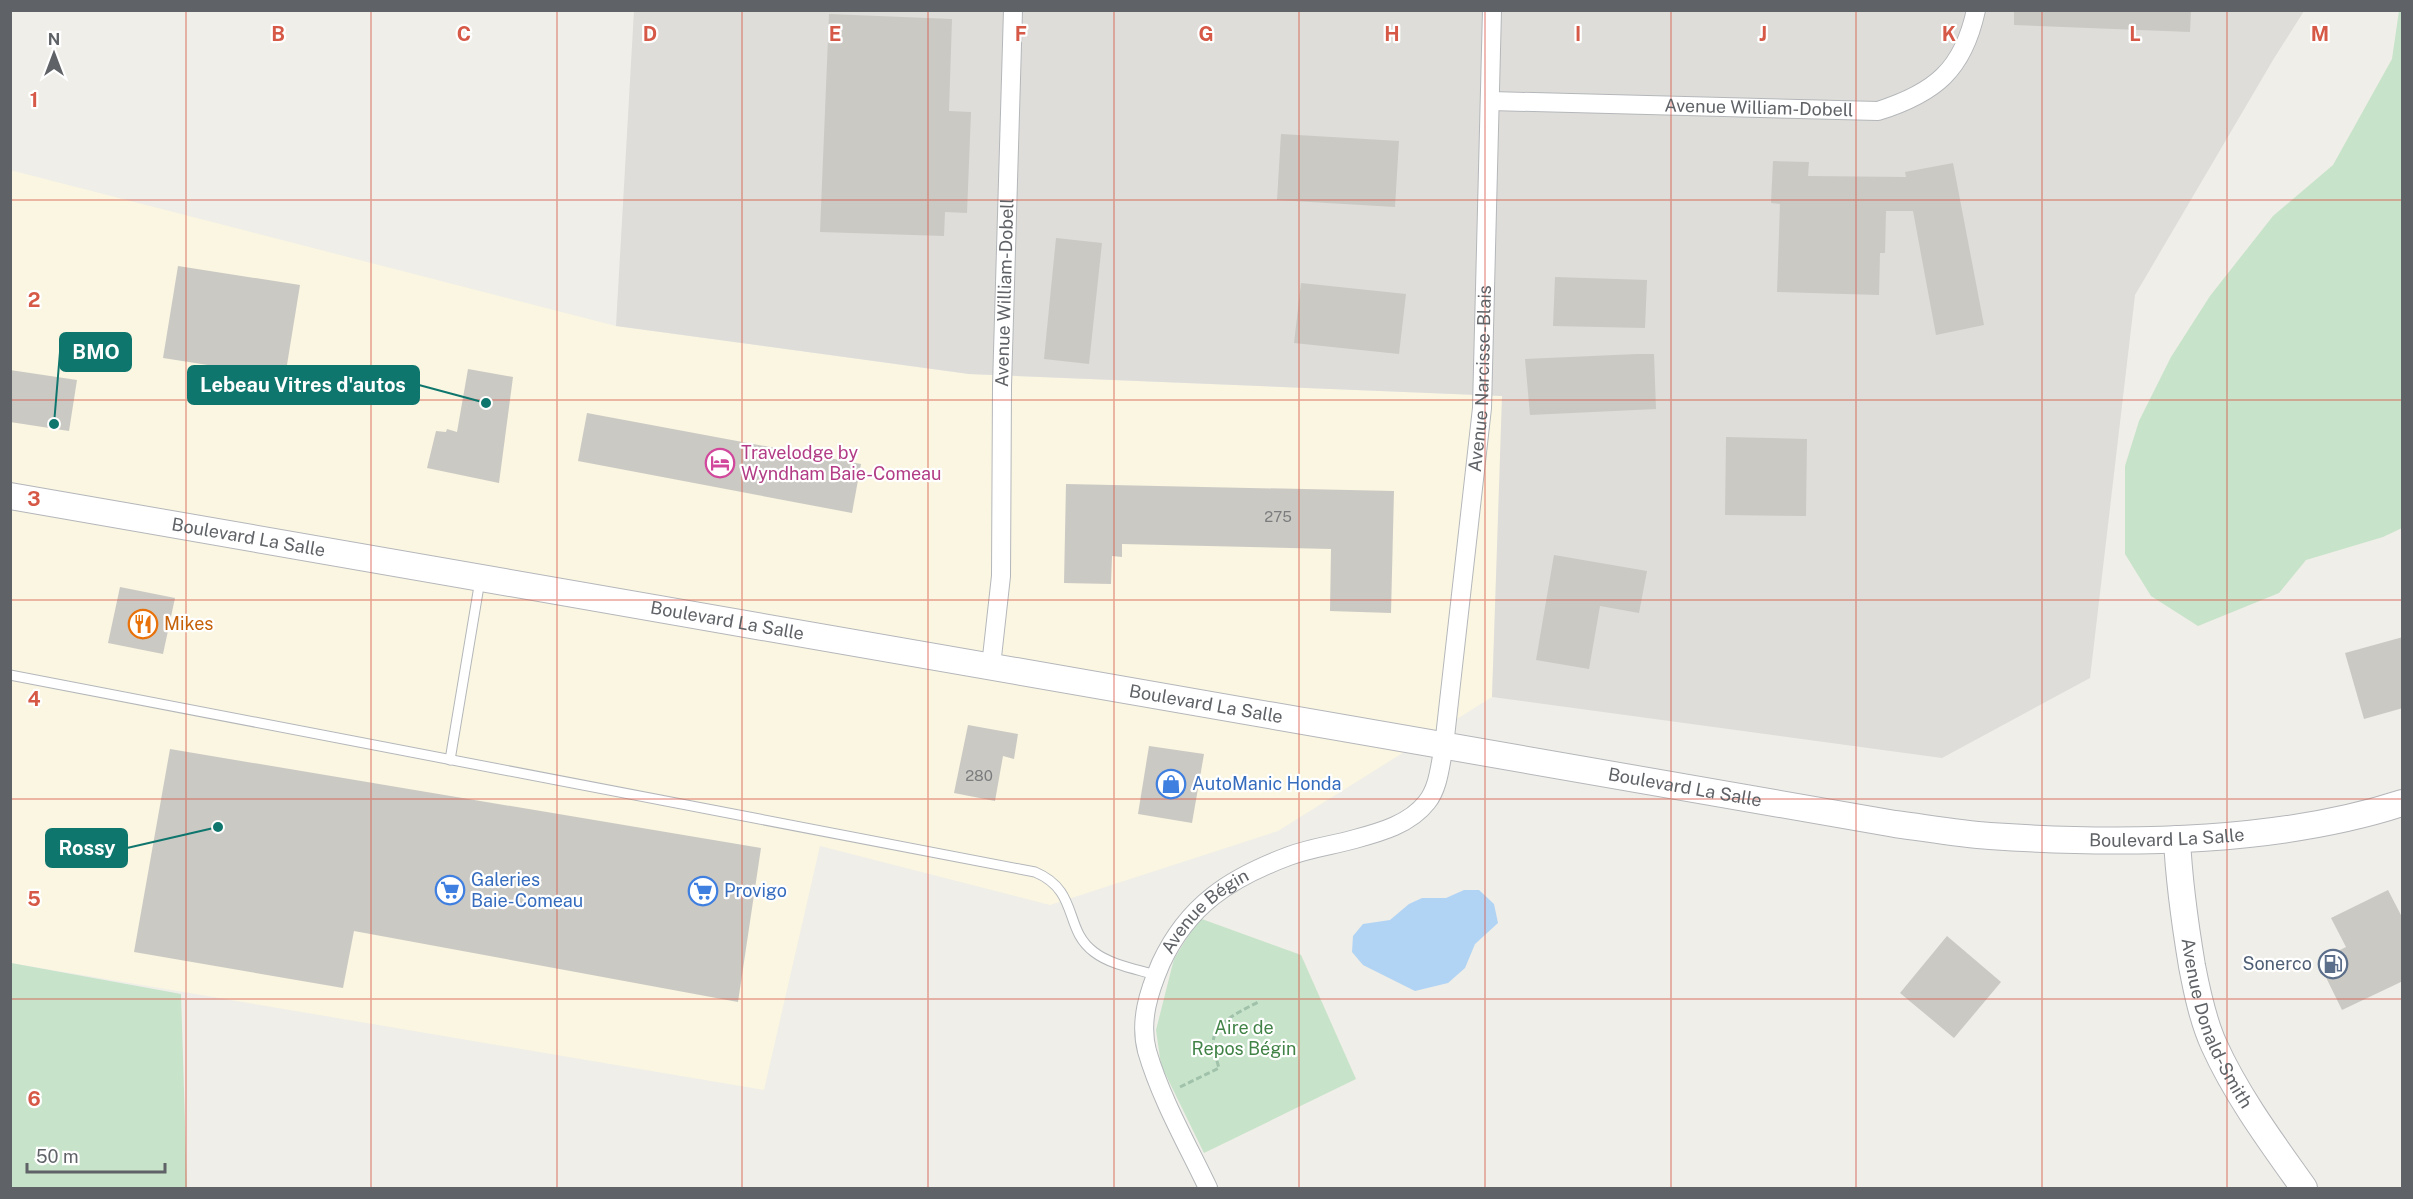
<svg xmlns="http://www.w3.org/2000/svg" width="2413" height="1199" viewBox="0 0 2413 1199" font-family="'Public Sans',sans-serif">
<rect width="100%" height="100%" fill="#efeee8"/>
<polygon fill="#faf6e1" points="10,170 616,326 969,374 1503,396 1492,697 1278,831 1050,905 820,846 764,1090 11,963"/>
<polygon fill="#deddd9" points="634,11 2304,11 2273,60 2135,295 2090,678 1942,758 1492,697 1502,396 969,374 616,326"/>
<g fill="#c7e3c9">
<polygon points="2399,11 2402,11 2402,528 2383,537 2306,560 2279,593 2198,626 2151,596 2125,554 2125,466 2139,421 2171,357 2210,296 2273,216 2333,165 2392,59"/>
<polygon points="1199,918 1301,955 1356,1079 1204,1153 1161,1065 1156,1030 1174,959"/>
<polygon points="11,963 181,994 187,1188 11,1188"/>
</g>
<polygon fill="#b1d4f5" points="1464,890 1479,890 1494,904 1498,923 1475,944 1465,968 1448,983 1415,991 1363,965 1352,952 1353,936 1363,924 1390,920 1409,904 1422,898 1446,898"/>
<g fill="#cbc9c4">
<polygon points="2014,10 2191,10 2190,32 2014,25"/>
<polygon points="829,14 952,19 949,111 971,112 967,213 945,212 944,236 820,232"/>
<polygon points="1281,134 1399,141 1395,207 1277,200"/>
<polygon points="1773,161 1809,162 1808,176 1906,177 1905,172 1953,163 1984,325 1936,335 1913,211 1886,211 1885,253 1880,253 1879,295 1777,292 1780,204 1771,203"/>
<polygon points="1056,238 1102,243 1089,364 1044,359"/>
<polygon points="178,266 300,285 285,377 163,358"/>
<polygon points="1555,277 1647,280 1645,328 1553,326"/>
<polygon points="1301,283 1406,294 1399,354 1294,343"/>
<polygon points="1637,354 1654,354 1656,409 1530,415 1525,359"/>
<polygon points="468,369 513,377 499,483 427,468 436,431 446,432 447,429 457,432"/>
<polygon points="10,370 77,380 69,431 10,422"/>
<polygon points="587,413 861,464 852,513 578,461"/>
<polygon points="1726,437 1807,439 1806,516 1725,515"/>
<polygon points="1066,484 1394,491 1391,613 1330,611 1331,549 1122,544 1122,557 1112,556 1111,584 1064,583"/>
<polygon points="1554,555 1647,571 1639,613 1600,606 1589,669 1536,660"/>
<polygon points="120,587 175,598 163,654 108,643"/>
<polygon points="2403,637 2403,708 2364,719 2345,653"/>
<polygon points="968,725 1018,734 1014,759 1003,756 995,801 954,793"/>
<polygon points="1149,746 1204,754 1192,823 1138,814"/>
<polygon points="170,749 761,848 738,1002 354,931 343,988 134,952"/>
<polygon points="2388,890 2403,919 2403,981 2342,1010 2318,961 2346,947 2331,918"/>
<polygon points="1947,936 2001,982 1954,1038 1900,993"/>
</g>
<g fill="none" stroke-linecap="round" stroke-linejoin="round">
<g stroke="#b4b7ba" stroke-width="11">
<g id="lane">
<path d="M10 675 1035 872C1080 891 1063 929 1094 952 1111 965 1136 969 1156 975"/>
<polyline points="450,760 480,580"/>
</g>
</g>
<g stroke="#b4b7ba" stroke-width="20">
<g id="street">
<path id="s1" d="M1491 101 1878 111C1935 93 1963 70 1976 10"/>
<path id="s2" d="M991 666 1001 576 1002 386 1013 10"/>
<path id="s3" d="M1208 1188C1187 1144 1161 1099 1147 1051 1139 1021 1149 991 1161 963 1188 905 1230 878 1289 856 1310 848 1334 845 1355 839 1381 832 1410 824 1427 802 1439 787 1440 764 1444 746L1482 408 1492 10"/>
</g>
</g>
<g stroke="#b4b6ba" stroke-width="28">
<g id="secondary">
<path id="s4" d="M10 496 1895 824C1926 828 1958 834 1990 836 2122 845 2276 844 2402 803"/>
<path id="s5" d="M2177 839C2179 882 2185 924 2192 966 2197 992 2203 1021 2214 1045 2237 1096 2272 1143 2304 1188"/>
</g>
</g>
<path stroke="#a0c2ab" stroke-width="3" stroke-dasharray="6 3" stroke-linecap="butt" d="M1180 1087 1219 1068C1217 1061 1214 1052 1213 1045 1212 1022 1244 1010 1260 1001"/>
<use href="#lane" stroke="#fff" stroke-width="9"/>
<use href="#street" stroke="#fff" stroke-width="18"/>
<use href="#secondary" stroke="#fff" stroke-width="26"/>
</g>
<path fill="none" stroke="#d65947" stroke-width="1.5" stroke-opacity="0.55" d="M186 10V1188M371 10V1188M557 10V1188M742 10V1188M928 10V1188M1114 10V1188M1299 10V1188M1485 10V1188M1671 10V1188M1856 10V1188M2042 10V1188M2227 10V1188M10 200H2402M10 400H2402M10 600H2402M10 799H2402M10 999H2402"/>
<defs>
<g id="hotel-ring" transform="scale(1.5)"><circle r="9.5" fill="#fff" stroke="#d1479c" stroke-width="1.5"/><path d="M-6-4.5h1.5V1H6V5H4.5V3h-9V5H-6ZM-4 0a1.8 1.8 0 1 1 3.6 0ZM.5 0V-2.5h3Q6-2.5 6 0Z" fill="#d1479c"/></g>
<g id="restaurant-ring" transform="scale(1.5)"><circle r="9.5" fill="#fff" stroke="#e8710a" stroke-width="1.5"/><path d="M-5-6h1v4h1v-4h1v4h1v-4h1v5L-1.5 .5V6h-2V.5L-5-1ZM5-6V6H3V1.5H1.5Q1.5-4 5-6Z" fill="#e8710a"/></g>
<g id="shop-ring" transform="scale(1.5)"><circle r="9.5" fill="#fff" stroke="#3f7fe0" stroke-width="1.5"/><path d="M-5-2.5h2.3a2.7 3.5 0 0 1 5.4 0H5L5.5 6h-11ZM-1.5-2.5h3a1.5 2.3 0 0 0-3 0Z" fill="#3f7fe0"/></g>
<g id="supermarket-ring" transform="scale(1.5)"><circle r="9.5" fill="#fff" stroke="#3f7fe0" stroke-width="1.5"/><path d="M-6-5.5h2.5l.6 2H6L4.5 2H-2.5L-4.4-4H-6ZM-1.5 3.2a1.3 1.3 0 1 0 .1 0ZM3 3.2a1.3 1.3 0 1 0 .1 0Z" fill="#3f7fe0"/></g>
<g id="fuel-ring" transform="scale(1.5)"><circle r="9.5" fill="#fff" stroke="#5c6f8a" stroke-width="1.5"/><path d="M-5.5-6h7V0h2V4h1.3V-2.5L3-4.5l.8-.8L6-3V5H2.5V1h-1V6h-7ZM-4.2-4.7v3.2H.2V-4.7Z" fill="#5c6f8a"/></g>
</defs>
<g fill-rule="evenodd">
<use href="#hotel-ring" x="720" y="463"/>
<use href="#restaurant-ring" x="143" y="624"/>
<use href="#shop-ring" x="1171" y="784"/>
<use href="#supermarket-ring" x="450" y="890"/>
<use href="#supermarket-ring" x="703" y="891"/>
<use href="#fuel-ring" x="2333" y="964"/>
</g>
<g text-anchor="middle" stroke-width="4.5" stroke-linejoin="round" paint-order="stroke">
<g font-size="15" fill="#7a7c7e">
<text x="1278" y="522">275</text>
<text x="979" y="781">280</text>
</g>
<g font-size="18" fill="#5f6266" stroke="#fff">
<text dy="6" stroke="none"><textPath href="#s1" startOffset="268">Avenue William-Dobell</textPath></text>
<text dy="6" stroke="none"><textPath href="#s2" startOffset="374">Avenue William-Dobell</textPath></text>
<text dy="6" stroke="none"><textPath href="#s3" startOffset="992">Avenue Narcisse-Blais</textPath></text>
<text dy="6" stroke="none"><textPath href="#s4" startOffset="242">Boulevard La Salle</textPath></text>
<text dy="6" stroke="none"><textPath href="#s4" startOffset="728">Boulevard La Salle</textPath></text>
<text dy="6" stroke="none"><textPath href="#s4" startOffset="1214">Boulevard La Salle</textPath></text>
<text dy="6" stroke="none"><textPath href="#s4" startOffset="1700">Boulevard La Salle</textPath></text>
<text dy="6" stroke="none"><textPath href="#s4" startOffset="2186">Boulevard La Salle</textPath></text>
<text dy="6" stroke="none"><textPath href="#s3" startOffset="310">Avenue Bégin</textPath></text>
<text dy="6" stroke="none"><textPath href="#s5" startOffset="190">Avenue Donald-Smith</textPath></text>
</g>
<g font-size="18" fill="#b23c85" stroke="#fff" text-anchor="start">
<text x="741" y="459">Travelodge by<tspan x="741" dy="21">Wyndham Baie-Comeau</tspan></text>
</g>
<g font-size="18" fill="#c56008" stroke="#fff" text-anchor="start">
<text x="164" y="630">Mikes</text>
</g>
<g font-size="18" fill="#366cbe" stroke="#fff" text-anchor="start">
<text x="1192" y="790">AutoManic Honda</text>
<text x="471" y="886">Galeries<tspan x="471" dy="21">Baie-Comeau</tspan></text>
<text x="724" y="897">Provigo</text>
</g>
<g font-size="18" fill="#4e5e75" stroke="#fff" text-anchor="end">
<text x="2312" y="970">Sonerco</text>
</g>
<g font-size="18" fill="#418347" stroke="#fff">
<text x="1244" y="1034">Aire de<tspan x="1244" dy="21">Repos Bégin</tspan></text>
</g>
</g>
<g font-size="20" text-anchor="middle" font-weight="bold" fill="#d65947" stroke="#fff" stroke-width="4.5" stroke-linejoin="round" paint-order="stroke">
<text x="278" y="41">B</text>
<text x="464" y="41">C</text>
<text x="650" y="41">D</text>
<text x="835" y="41">E</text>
<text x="1021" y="41">F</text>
<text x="1206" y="41">G</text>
<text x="1392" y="41">H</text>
<text x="1578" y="41">I</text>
<text x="1763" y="41">J</text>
<text x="1949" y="41">K</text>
<text x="2135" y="41">L</text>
<text x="2320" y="41">M</text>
<text x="34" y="107">1</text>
<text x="34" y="307">2</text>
<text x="34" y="506">3</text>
<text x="34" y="706">4</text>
<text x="34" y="906">5</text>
<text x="34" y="1106">6</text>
</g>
<path fill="none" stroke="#0f766e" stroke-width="2" d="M54 424L60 352M486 403L419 385M218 827L127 848"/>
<g fill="#0f766e" stroke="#fff" stroke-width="2">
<circle cx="54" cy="424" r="6"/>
<circle cx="486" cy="403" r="6"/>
<circle cx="218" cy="827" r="6"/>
</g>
<g fill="#0f766e" stroke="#0f766e" stroke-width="2">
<rect x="60" y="333" width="71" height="38" rx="6"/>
<rect x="188" y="366" width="231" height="38" rx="6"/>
<rect x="46" y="829" width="81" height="38" rx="6"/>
</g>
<g font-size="20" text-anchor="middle" font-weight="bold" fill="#fff">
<text x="96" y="359">BMO</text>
<text x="303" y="392">Lebeau Vitres d'autos</text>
<text x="87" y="855">Rossy</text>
</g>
<rect width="2413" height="1199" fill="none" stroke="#5f6266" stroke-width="24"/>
<g transform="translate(54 54)" stroke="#ffffff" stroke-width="4.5" paint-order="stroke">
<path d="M0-4.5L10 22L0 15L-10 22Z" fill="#5f6266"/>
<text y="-9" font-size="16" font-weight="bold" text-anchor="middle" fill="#5f6266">N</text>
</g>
<path d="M27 1163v9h138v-9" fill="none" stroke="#5f6266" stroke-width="3"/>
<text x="36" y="1163" font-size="18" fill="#5f6266" stroke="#ffffff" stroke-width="4.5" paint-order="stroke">50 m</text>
</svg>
